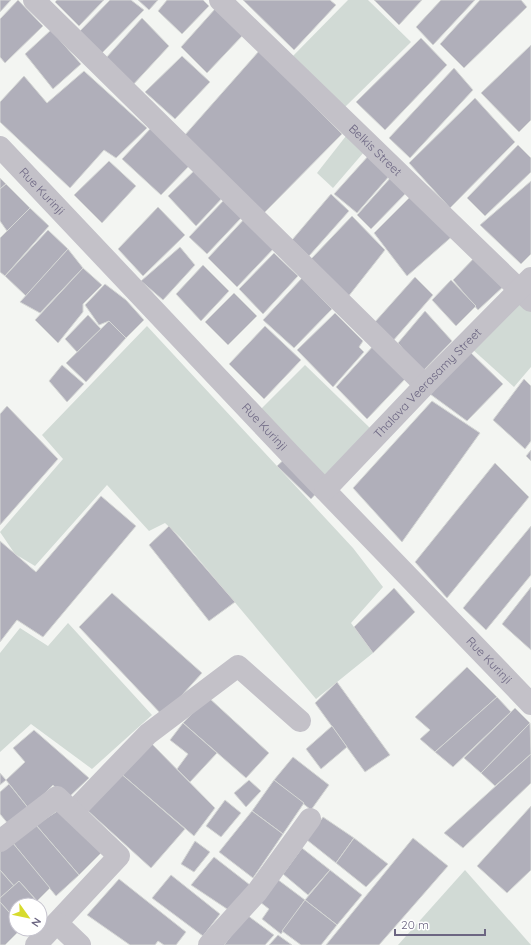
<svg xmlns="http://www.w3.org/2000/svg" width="531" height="945" viewBox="0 0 531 945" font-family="Quicksand,sans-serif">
<rect width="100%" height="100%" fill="#f3f5f2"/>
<g fill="#d1dad5">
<polygon points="348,0 368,0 411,42 345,107 290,59"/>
<polygon points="346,136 364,152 333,188 317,173"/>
<polygon points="519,296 531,308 531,367 514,387 471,348"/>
<polygon points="147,326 353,548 383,587 351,623 373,653 316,699 180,537 165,523 149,531 107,485 35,566 15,554 0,532 63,459 42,435"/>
<polygon points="305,365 371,429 325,480 258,412"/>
<polygon points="68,623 152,715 92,769 31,724 0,752 0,653 20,628 48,646"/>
<polygon points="465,870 531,945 398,945"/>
</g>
<g fill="#b0afba" stroke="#d5d7d5">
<polygon points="0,0 11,0 0,12"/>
<polygon points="18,0 43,26 5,63 0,57 0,19"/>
<polygon points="57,0 104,0 79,26 55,2"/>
<polygon points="110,0 131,0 144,10 101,54 78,33"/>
<polygon points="138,0 158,0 149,10"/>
<polygon points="167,0 203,0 209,6 182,34 158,11"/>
<polygon points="243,0 330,0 336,5 294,50"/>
<polygon points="374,0 422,0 399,25"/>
<polygon points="441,0 475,0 433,45 416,27"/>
<polygon points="480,0 521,0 527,7 464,68 440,44"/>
<polygon points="215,9 243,35 207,73 181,47"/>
<polygon points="142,18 169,46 131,87 105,59"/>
<polygon points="51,30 81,64 53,89 25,54"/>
<polygon points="421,38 447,65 385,130 356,102"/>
<polygon points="531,45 531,120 519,132 481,93"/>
<polygon points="259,51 342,134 264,213 184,136"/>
<polygon points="182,56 210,82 175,119 145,92"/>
<polygon points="454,68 473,90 410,158 389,138"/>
<polygon points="84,71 147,128 116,158 104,150 70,188 0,122 0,102 24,76 47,103"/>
<polygon points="475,98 515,142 450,208 409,163"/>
<polygon points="151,128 190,165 161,195 122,159"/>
<polygon points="518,145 531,158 531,172 485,216 467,198"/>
<polygon points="370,154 391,174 357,213 334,194"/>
<polygon points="109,161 136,186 102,223 74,195"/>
<polygon points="198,167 225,195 196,226 168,196"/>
<polygon points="392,176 409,190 371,229 357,215"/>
<polygon points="0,178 6,184 0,189"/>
<polygon points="531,181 531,254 521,264 480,225"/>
<polygon points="6,184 30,208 7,231 0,221 0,189"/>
<polygon points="331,194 349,211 309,256 292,240"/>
<polygon points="413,194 456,233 407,276 374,233"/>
<polygon points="224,200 242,217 207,254 189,237"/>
<polygon points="158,207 185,235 143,276 118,249"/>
<polygon points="30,208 49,226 5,276 0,272 0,238"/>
<polygon points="247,216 277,245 237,287 208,258"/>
<polygon points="352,216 385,250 344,302 311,259"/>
<polygon points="48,230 68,249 26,296 5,276"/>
<polygon points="180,247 195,265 163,300 141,281"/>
<polygon points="68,249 83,268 40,313 20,302"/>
<polygon points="274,253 298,276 263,314 239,289"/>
<polygon points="477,255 505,285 478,310 453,280"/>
<polygon points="203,265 229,291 201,321 176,294"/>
<polygon points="83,268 102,285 83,304 83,312 58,343 35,320"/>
<polygon points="415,277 433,295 392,342 374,323"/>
<polygon points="302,278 332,309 294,348 263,320"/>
<polygon points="451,280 476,306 456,326 432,300"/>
<polygon points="105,284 126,300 144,320 126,338 109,321 99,325 85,305"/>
<polygon points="234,293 257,316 228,345 205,322"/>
<polygon points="425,311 452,341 422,372 398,343"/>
<polygon points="335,313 363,341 359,347 364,352 333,387 297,350"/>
<polygon points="88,315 101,329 77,352 65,339"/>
<polygon points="109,321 126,338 86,382 66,363"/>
<polygon points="265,326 301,360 264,399 229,364"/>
<polygon points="374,345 406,378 367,419 336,387"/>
<polygon points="469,351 503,384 467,421 430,394"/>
<polygon points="62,365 84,384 67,402 49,381"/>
<polygon points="524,379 531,386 531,441 525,449 493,420"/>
<polygon points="432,401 480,433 402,542 353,488"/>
<polygon points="7,406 58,459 0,525 0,414"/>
<polygon points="531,450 531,461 526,456"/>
<polygon points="290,454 322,487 311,499 277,466"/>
<polygon points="495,463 529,497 447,598 415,562"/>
<polygon points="101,496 136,526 43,637 17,620 0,642 0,541 36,572"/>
<polygon points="169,526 235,602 209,621 149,545"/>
<polygon points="531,526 531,575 486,630 463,608"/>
<polygon points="531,587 531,650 502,624"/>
<polygon points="394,588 415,612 373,653 354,627"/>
<polygon points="112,593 202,673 163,716 79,627"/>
<polygon points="467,667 497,697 435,752 420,739 430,730 415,717"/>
<polygon points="337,682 390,755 365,772 315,703"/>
<polygon points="208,697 269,753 246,778 183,723"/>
<polygon points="497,697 511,712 453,767 435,752"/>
<polygon points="515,708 530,723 481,773 464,758"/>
<polygon points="183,723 217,753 190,782 177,769 188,754 170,740"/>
<polygon points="530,723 531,754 495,786 481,773"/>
<polygon points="332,726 347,747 321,769 306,749"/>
<polygon points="34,730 89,778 67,799 53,785 29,809 6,780 25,762 13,748"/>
<polygon points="149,741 215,808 194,836 119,772"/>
<polygon points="531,754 531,783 463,848 444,833"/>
<polygon points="293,757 329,785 311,810 274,780"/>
<polygon points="119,772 185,829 151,868 87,810"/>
<polygon points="0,773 6,780 0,785"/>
<polygon points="249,780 261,791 246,807 234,793"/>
<polygon points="274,780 304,803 283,834 252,811"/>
<polygon points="9,784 29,809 9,825 0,814 0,792"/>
<polygon points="225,800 241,813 221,837 206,826"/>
<polygon points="531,806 531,870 507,893 477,866"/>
<polygon points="62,808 102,852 79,875 36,825"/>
<polygon points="252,811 283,834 253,878 219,852"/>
<polygon points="323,817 354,838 336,863 307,840"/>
<polygon points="36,825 79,875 56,896 12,842"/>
<polygon points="354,838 388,864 366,887 336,863"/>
<polygon points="413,838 448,866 379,945 326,945"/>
<polygon points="195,841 210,852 194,872 181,864"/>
<polygon points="12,842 50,888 37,901 19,881 14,886 0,870 0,852"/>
<polygon points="302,848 330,870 308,895 283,874"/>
<polygon points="214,857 250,885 230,911 191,885"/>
<polygon points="0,870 14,886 0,898"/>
<polygon points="330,870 362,895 337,925 305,900"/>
<polygon points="171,875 220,914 203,936 152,898"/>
<polygon points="119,879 186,932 176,945 164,945 158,941 155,945 130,945 87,915"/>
<polygon points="277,879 305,900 281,934 262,919 269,909 260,902"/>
<polygon points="19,881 44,909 40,914 40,905 16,905 16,920 0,902 0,898"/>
<polygon points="305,900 337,925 321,945 301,945 282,931"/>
<polygon points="0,902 16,920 16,929 21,929 5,945 0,945"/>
<polygon points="247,915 274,935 265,945 224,945"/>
<polygon points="278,935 292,945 269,945"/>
</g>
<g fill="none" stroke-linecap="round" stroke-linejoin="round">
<g stroke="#c3c1c8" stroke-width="22">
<polyline points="34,0 425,385"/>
<path id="s1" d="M220 0 531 301"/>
<path id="s2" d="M0 147 290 454 531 704"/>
<path id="s3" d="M325 490 425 385 531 278"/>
<polyline points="73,812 148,734 238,666 300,721"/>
<polyline points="0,841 57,797 119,856 36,945"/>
<polyline points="57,923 80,945"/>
<polyline points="209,945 257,892 310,819"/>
</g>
</g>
<g text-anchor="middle" stroke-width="4" stroke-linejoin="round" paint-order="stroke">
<g font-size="12" fill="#6c6682" stroke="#fff">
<text dy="4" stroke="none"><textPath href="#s1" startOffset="216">Belkis Street</textPath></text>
<text dy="4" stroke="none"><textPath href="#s2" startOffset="61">Rue Kurinji</textPath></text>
<text dy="4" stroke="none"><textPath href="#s3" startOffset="148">Thalava Veerasamy Street</textPath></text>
<text dy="4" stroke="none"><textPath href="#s2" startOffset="385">Rue Kurinji</textPath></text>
<text dy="4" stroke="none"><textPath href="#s2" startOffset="709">Rue Kurinji</textPath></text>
</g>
</g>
<g transform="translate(28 917) rotate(123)"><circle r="19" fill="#ffffff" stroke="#c4c2cd"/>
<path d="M0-3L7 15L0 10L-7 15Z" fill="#d7db2d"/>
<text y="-6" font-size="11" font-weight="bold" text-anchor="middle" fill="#6c6682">N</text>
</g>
<path d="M395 929v6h90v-6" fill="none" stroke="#6c6682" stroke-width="2"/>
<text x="401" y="929" font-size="12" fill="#6c6682" stroke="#ffffff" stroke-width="3" paint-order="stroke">20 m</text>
</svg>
